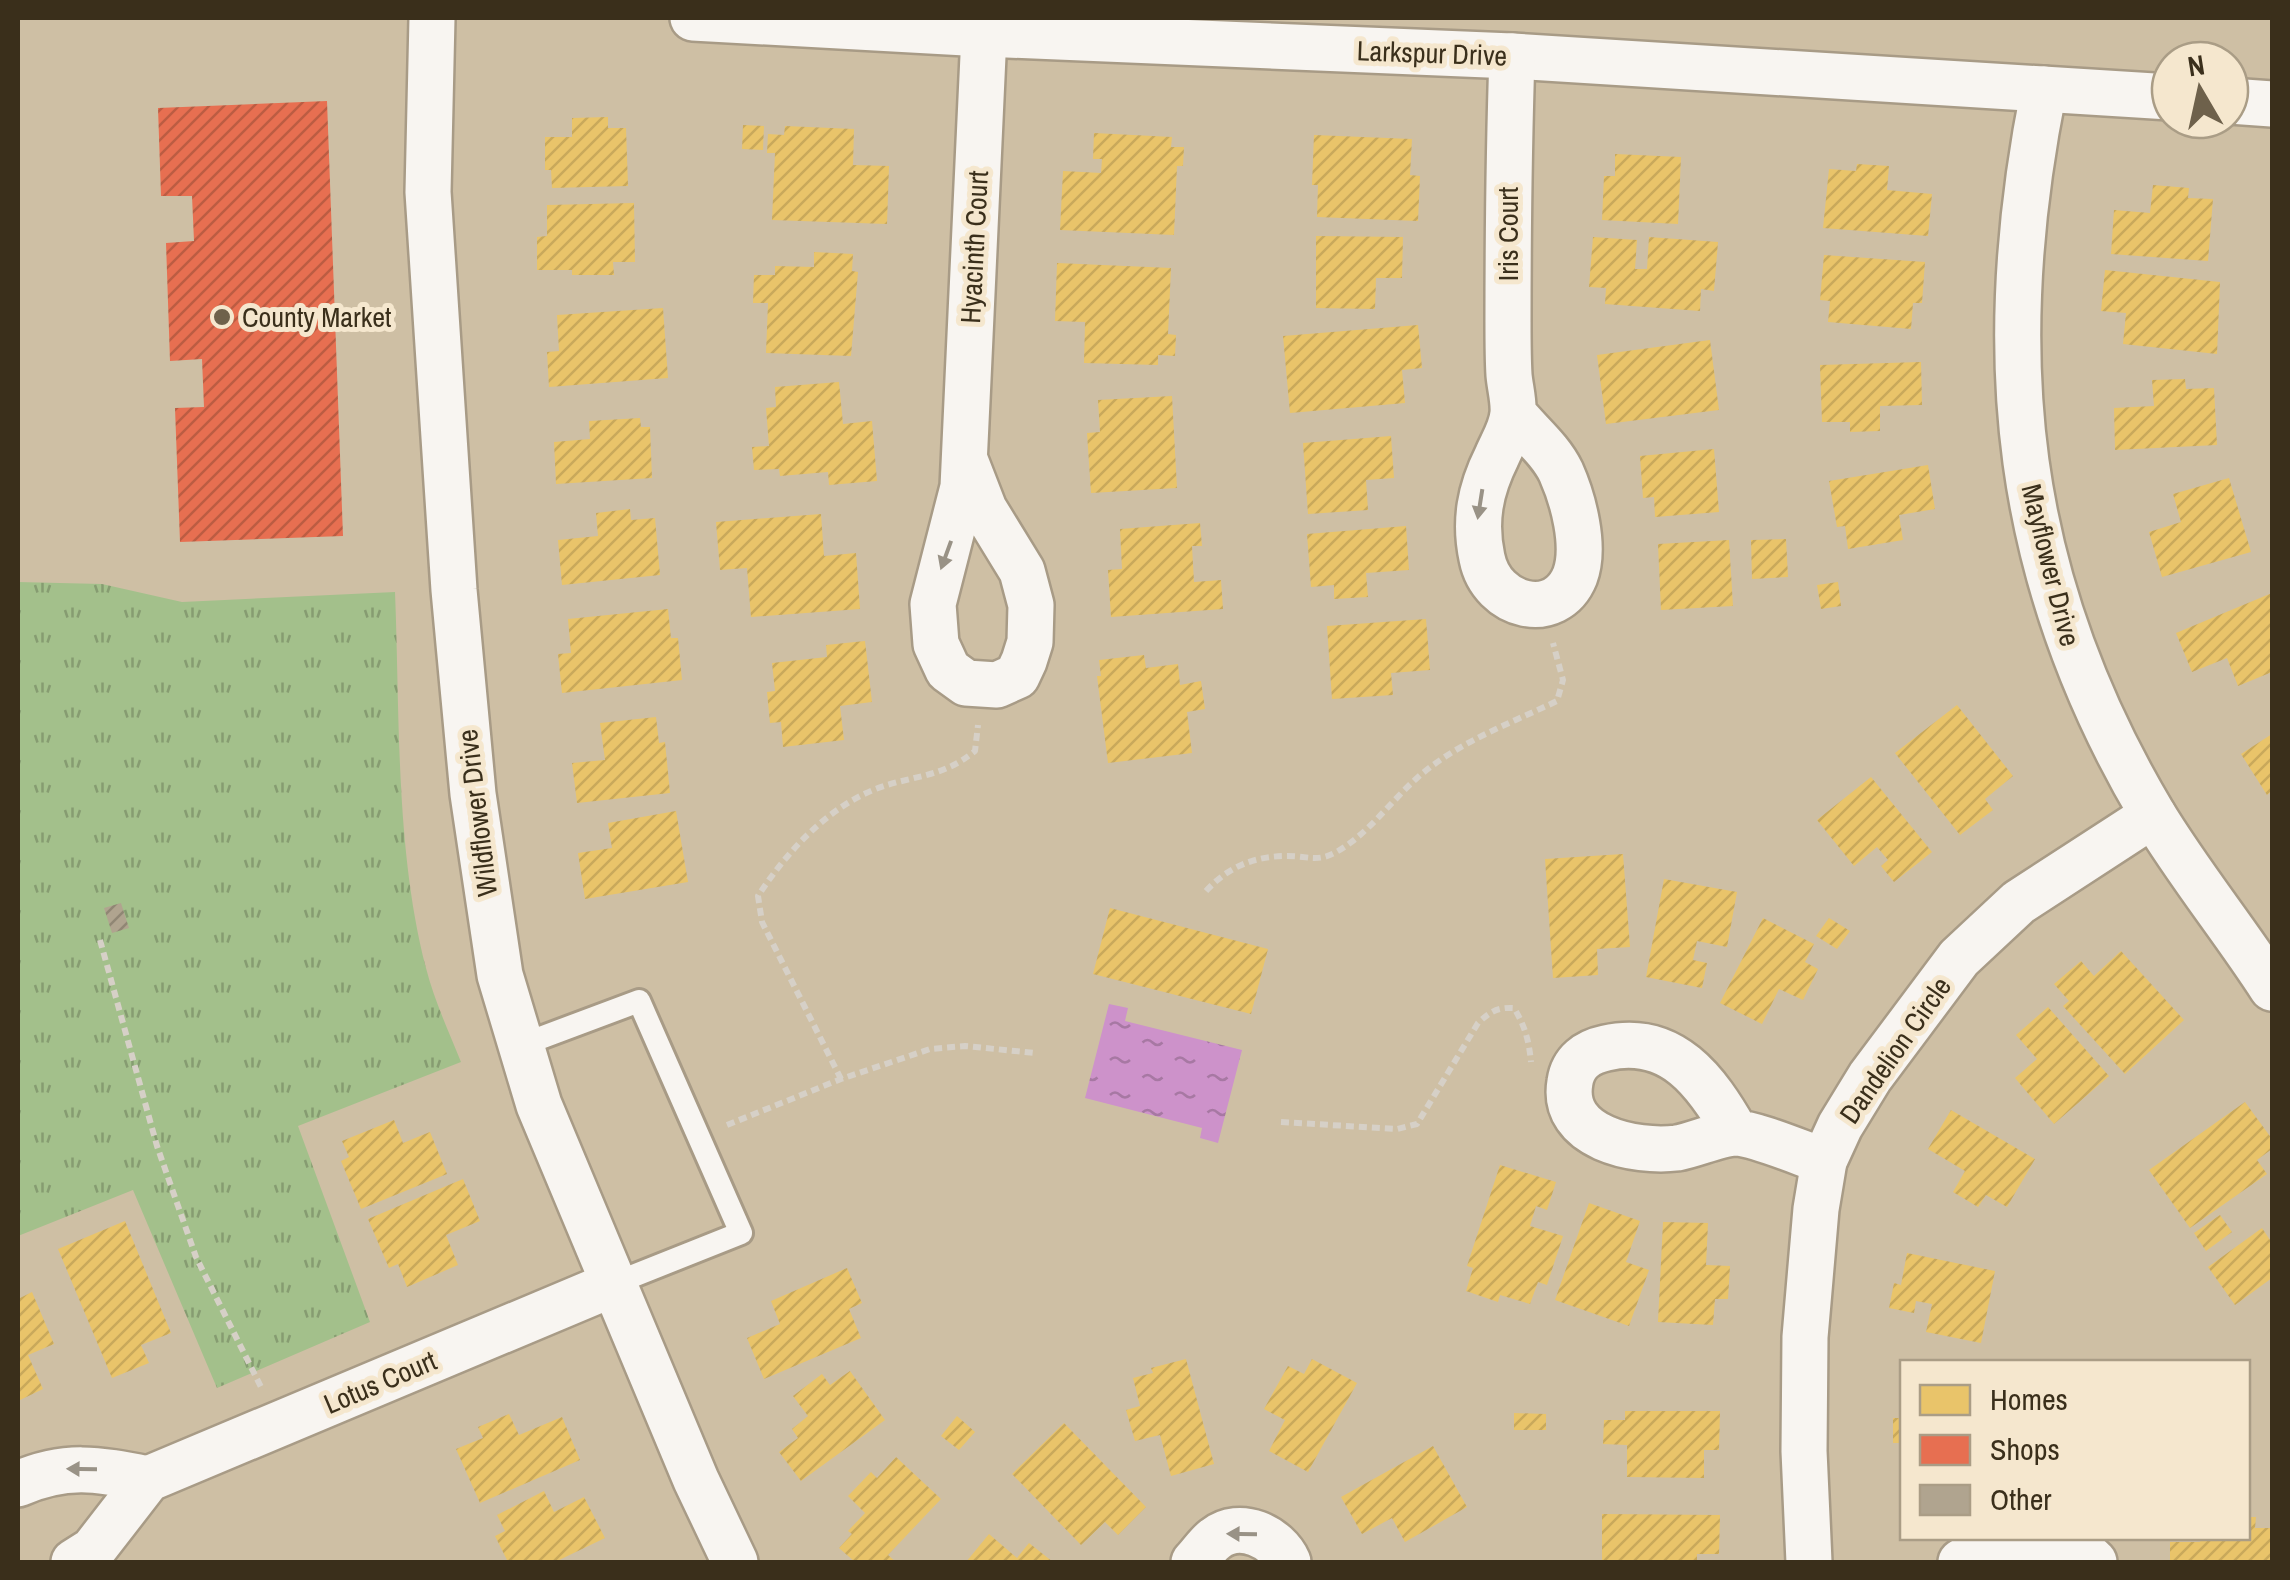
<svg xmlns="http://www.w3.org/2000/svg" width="2290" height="1580" viewBox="0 0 2290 1580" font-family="'Archivo Narrow',sans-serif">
<defs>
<pattern id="grass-tufts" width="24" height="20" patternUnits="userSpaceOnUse" patternTransform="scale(2.5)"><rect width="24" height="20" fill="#a3c08b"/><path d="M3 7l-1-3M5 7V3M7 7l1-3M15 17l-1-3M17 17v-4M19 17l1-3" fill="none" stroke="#869c71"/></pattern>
<pattern id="water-ripples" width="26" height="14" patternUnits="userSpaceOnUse" patternTransform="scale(2.5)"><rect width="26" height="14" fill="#cd92ca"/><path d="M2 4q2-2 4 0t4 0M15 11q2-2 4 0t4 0" fill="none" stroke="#a778a3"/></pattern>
<pattern id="homes-hatch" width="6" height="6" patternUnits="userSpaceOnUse" patternTransform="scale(2.5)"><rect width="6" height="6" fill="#e9c46a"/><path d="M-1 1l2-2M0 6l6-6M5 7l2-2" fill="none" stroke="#c9a95b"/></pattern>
<pattern id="shops-hatch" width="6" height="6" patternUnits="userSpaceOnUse" patternTransform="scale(2.5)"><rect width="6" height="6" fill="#e76f51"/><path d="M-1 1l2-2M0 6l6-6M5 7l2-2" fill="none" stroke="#bc5c42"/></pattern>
<pattern id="building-hatch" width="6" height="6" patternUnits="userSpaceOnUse" patternTransform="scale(2.5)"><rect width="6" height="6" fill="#b0a48f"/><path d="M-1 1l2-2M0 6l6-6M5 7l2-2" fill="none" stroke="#908674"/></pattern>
</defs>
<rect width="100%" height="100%" fill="#cebfa4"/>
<path fill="url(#grass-tufts)" d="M18 582 102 584 182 602 395 592C400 714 395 849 426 968 434 1000 449 1032 461 1062L298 1126 370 1322 217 1388 133 1190 18 1236Z"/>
<polygon fill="url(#water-ripples)" points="1109,1004 1128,1008 1125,1021 1242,1050 1218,1143 1200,1138 1202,1128 1085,1098"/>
<g fill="url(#homes-hatch)">
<polygon points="608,117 608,128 626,128 628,186 552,188 551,170 545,170 545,137 572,137 572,118"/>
<polygon points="743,125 764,126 763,150 742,149"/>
<polygon points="785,126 854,129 853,165 889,166 887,224 772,220 775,153 767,153 768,134 784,135"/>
<polygon points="1094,133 1172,137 1171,147 1184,147 1183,166 1177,166 1174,235 1060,230 1063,171 1101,173 1102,159 1093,159"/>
<polygon points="1314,135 1412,139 1410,175 1420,176 1418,221 1317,217 1318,185 1312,185"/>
<polygon points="1615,154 1681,157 1678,224 1602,220 1604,176 1615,176"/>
<polygon points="1857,164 1889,166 1887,190 1932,194 1928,236 1823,228 1829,169 1856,171"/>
<polygon points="2153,185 2189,188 2188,198 2213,199 2208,261 2111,254 2114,210 2150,213"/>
<polygon points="634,203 635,262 613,262 614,275 572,275 572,270 537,270 537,237 547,236 547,205"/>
<polygon points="1316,236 1403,237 1402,278 1376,278 1375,309 1316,308"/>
<polygon points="1593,237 1637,240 1635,269 1647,269 1649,237 1718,242 1714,291 1701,289 1700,311 1605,304 1606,288 1589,287"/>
<polygon points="814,252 853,254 852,271 858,272 851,356 766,353 768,303 753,303 754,275 775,275 775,266 814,267"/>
<polygon points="1824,255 1925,262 1922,303 1913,303 1911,329 1828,322 1830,301 1820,300"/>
<polygon points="1057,263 1171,268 1168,334 1176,335 1175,356 1158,355 1158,365 1084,363 1085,322 1055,321"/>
<polygon points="2105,270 2220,282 2217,354 2123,344 2126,313 2101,311"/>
<polygon points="663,308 668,378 549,387 547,352 559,351 557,315"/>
<polygon points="1418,325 1422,368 1402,370 1405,403 1290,413 1283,336"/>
<polygon points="1710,340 1719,410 1606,424 1597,355"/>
<polygon points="1921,362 1922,405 1880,406 1880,431 1850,432 1850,422 1822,422 1820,365"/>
<polygon points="2185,379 2186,389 2214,388 2217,445 2115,450 2114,408 2154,406 2152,380"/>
<polygon points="839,382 843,424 872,421 877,481 829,485 828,472 780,476 779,469 754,470 752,447 769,446 766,408 776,407 775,387"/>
<polygon points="1172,396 1177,488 1091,493 1087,433 1100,432 1098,400"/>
<polygon points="640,418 641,427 650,427 652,478 556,484 554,442 590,439 589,421"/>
<polygon points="1391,436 1394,478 1366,480 1368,510 1308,514 1303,443"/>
<polygon points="1714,449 1719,512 1655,517 1654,497 1643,498 1640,456"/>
<polygon points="1928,465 1935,509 1899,515 1903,540 1848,549 1845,526 1837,527 1829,481"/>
<polygon points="2229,478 2251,552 2162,577 2149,532 2181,522 2173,494"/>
<polygon points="630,509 631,520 655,518 660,575 562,585 558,540 598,536 596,513"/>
<polygon points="821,514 824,556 856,553 860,609 751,617 747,568 720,570 716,522"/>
<polygon points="1200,523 1202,546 1192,546 1194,582 1221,580 1223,609 1111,617 1108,570 1122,569 1120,529"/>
<polygon points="1406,526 1409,570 1366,573 1368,597 1334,599 1334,585 1311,587 1307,534"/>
<polygon points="1786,539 1788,577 1752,579 1751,540"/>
<polygon points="1729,540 1733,606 1661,610 1658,544"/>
<polygon points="1838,582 1841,606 1821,609 1817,585"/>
<polygon points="2272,593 2272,672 2238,686 2227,658 2192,672 2176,633"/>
<polygon points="668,609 671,638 678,638 682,680 562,693 558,654 571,653 568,619"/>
<polygon points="1426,619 1430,670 1391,673 1393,695 1332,699 1327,626"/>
<polygon points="865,641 872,702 840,706 844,740 783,747 781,722 770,723 767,692 775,691 772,663 827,657 826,645"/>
<polygon points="1144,655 1146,668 1178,664 1180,685 1201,681 1205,709 1187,712 1192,753 1108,763 1097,676 1101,676 1099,660"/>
<polygon points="1957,705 2013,776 1985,799 1993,810 1960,835 1895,753"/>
<polygon points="656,717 659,743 665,742 670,793 577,803 572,763 605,760 600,723"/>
<polygon points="2272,734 2272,791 2267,795 2241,754"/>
<polygon points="1871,777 1932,852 1894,882 1881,866 1888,860 1877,847 1854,866 1817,820"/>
<polygon points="676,811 688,882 585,899 578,853 612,848 608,823"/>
<polygon points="1623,854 1630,947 1597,949 1598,975 1553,978 1545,859"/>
<polygon points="1664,879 1737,892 1727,947 1697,941 1693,960 1707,963 1702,988 1646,977"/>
<polygon points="1110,908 1268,949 1251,1014 1093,974"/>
<polygon points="1763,918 1814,944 1805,962 1818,969 1803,1000 1779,989 1762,1024 1720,1003"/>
<polygon points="1829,918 1850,931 1837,949 1816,936"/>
<polygon points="2121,951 2184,1020 2125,1074 2063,1006 2069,1001 2054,984 2081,961 2094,976"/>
<polygon points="2048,1007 2109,1076 2054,1124 2015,1078 2037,1059 2016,1035"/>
<polygon points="2245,1102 2272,1139 2272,1149 2257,1160 2267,1174 2190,1228 2149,1170"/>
<polygon points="1951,1110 2035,1159 2007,1207 1986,1195 1978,1207 1953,1192 1965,1171 1928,1149"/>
<polygon points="394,1120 403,1143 430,1132 447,1174 361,1209 341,1161 349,1157 342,1141"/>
<polygon points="1500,1165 1556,1182 1547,1210 1536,1206 1530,1226 1563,1236 1547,1285 1538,1282 1530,1304 1500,1295 1498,1302 1466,1291 1473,1268 1467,1266"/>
<polygon points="463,1179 480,1221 446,1235 458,1265 407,1287 398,1264 389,1268 368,1219"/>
<polygon points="1589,1203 1640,1221 1626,1262 1649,1270 1629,1326 1555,1300"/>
<polygon points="2220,1215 2232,1232 2206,1251 2194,1233"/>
<polygon points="125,1221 171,1333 141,1345 149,1363 112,1378 58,1249"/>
<polygon points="1663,1222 1708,1223 1706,1265 1730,1266 1728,1299 1715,1299 1713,1325 1658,1322"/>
<polygon points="2262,1228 2272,1243 2272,1278 2235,1305 2208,1267"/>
<polygon points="1907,1253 1995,1271 1981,1343 1926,1332 1932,1304 1916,1301 1914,1313 1889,1308 1894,1283 1901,1285"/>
<polygon points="847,1268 862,1303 849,1309 861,1338 764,1379 747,1338 780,1324 771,1301"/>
<polygon points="32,1292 54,1344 28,1355 43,1389 18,1401 18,1299"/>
<polygon points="1186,1359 1214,1464 1171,1476 1160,1435 1135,1441 1126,1410 1140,1406 1133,1378 1153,1373 1151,1368"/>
<polygon points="1312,1359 1357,1383 1308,1472 1269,1451 1285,1420 1264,1409 1288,1366 1304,1374"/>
<polygon points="850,1371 885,1420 801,1481 779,1452 798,1438 792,1429 808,1416 793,1396 822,1374 830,1385"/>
<polygon points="1625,1411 1720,1411 1719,1450 1704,1450 1704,1478 1627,1477 1627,1445 1603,1444 1604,1420 1625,1420"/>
<polygon points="1514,1413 1546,1414 1546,1430 1514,1430"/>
<polygon points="509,1414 519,1435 562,1417 580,1460 480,1503 456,1449 483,1438 478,1427"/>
<polygon points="957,1416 975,1432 959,1450 941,1436"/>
<rect x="1893" y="1418" width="9" height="25"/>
<polygon points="1064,1423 1146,1507 1118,1535 1105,1522 1081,1545 1012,1474"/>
<polygon points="1433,1446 1467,1507 1405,1542 1392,1518 1362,1534 1341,1497"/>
<polygon points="896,1457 941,1499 888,1555 896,1562 855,1562 839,1548 852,1534 848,1531 865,1513 848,1496 871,1472 877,1478"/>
<polygon points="544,1491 554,1512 584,1497 605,1538 555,1562 508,1562 495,1536 505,1531 497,1515"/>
<polygon points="1602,1514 1720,1515 1719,1554 1697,1554 1697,1562 1602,1562"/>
<polygon points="2248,1517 2256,1517 2255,1528 2272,1528 2272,1562 2170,1562 2170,1542 2200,1542 2201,1538 2248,1538"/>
<polygon points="989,1534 1017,1558 1029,1543 1053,1562 966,1562"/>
</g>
<polygon fill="url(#shops-hatch)" points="327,101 343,536 180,542 175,408 204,407 202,359 170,361 166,243 194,241 192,196 161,196 158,108"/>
<polygon fill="url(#building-hatch)" points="121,903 129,928 112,933 104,908"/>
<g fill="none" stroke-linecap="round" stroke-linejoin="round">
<g stroke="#a89b86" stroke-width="28">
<polyline id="service" points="519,1046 639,1001 741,1233 613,1284"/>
</g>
<g stroke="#a89b86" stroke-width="50">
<g id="minor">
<polyline points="432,18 428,192 454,590 473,794 500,975 539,1105 696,1480 735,1562"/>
<polyline points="693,18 984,34 1512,56 2170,97"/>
<path d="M1512 56C1509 145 1508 233 1508 322 1508 340 1508 358 1509 375 1510 387 1514 401 1513 413 1512 428 1503 442 1497 456 1480 490 1474 521 1482 558 1492 608 1556 623 1575 576 1586 546 1573 499 1561 472 1550 449 1528 432 1513 413"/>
<path d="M2044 89C1991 352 2013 579 2152 813 2188 873 2234 929 2272 988"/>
<polyline points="2230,101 2272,104"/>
<polyline points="965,460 984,509 1022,571 1031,605 1030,642 1024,661 1017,676 997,685 966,683 948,670 936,644 933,604 963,487 984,34"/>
<path d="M1736 1133C1707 1082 1672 1033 1606 1048 1587 1052 1573 1062 1570 1082 1560 1138 1635 1153 1677 1148 1694 1145 1721 1133 1736 1133 1757 1134 1803 1154 1824 1161"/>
<path d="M18 1484C66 1463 97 1469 148 1479"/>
<polyline points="74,1562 93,1550 148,1479 613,1284"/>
<path d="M1194 1562C1201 1555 1207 1545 1215 1539 1240 1519 1277 1537 1288 1562"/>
<polyline points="1809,1562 1804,1451 1805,1337 1816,1209 1824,1161 1840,1126 1870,1077 1959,958 2019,902 2153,815"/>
<path d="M1961 1562C1999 1536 2060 1526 2094 1562"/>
</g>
</g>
<g stroke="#d6d0c7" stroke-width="6" stroke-dasharray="8 5" stroke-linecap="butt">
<path d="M1206 891C1228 867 1254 856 1287 856 1310 856 1317 863 1338 851 1369 833 1391 801 1417 778 1458 742 1509 724 1557 701L1563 680 1553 643"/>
<polyline points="100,940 157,1146 196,1257 261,1387"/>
<path d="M841 1079 762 922 758 896C786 853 825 810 873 790 910 775 941 779 975 751L978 725"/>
<path d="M1281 1122 1397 1129 1417 1124 1478 1023C1490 1012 1497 1007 1514 1008 1525 1026 1529 1041 1531 1062"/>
<polyline points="727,1125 841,1079 930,1049 965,1046 1035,1053"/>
</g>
<use href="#service" stroke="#f8f5f1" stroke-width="22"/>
<use href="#minor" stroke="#f8f5f1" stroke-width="45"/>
</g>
<defs><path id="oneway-solid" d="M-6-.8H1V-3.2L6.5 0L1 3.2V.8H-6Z" transform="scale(2.5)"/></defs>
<g fill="#999286">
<use href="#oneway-solid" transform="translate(1480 504) rotate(99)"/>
<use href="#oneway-solid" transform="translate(946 555) rotate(110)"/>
<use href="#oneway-solid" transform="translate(82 1469) rotate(-179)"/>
<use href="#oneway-solid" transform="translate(1242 1534) rotate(-179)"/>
</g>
<circle fill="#6e614b" stroke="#f5e7ce" stroke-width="4" cx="222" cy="317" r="10"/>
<g text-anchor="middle" stroke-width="10" stroke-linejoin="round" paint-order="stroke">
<g font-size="28" fill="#3a2f1b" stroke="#f5e7ce">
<text transform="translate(1432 53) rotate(2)" y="10">Larkspur Drive</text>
<text transform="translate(1508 234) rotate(-90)" y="10">Iris Court</text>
<text transform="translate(974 247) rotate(-87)" y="10">Hyacinth Court</text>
<text transform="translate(2051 565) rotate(76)" y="10">Mayflower Drive</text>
<text transform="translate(477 813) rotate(-97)" y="10">Wildflower Drive</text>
<text transform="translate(1895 1050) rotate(-55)" y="10">Dandelion Circle</text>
<text transform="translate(380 1382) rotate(-23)" y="10">Lotus Court</text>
</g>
<g font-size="28" fill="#3a2f1b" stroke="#f5e7ce" text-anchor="start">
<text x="242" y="327">County Market</text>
</g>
</g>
<rect width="2290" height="1580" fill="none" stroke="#3a2f1b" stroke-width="40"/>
<rect x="1900" y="1360" width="350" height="180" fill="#f5e7ce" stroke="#aa9d86" stroke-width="2.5"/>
<rect x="1920" y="1385" width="50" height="30" fill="#e9c46a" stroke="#aa9d86" stroke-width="2.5"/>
<text x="1990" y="1410" font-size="30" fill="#3a2f1b">Homes</text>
<rect x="1920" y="1435" width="50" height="30" fill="#e76f51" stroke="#aa9d86" stroke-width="2.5"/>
<text x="1990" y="1460" font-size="30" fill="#3a2f1b">Shops</text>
<rect x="1920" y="1485" width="50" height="30" fill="#b0a48f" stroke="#aa9d86" stroke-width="2.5"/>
<text x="1990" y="1510" font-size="30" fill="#3a2f1b">Other</text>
<g transform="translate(2200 90) rotate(351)"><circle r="48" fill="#f5e7ce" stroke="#aa9d86" stroke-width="2.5"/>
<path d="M0-8L18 38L0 25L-18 38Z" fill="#6e614b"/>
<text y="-15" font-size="28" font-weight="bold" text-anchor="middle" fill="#3a2f1b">N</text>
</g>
</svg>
